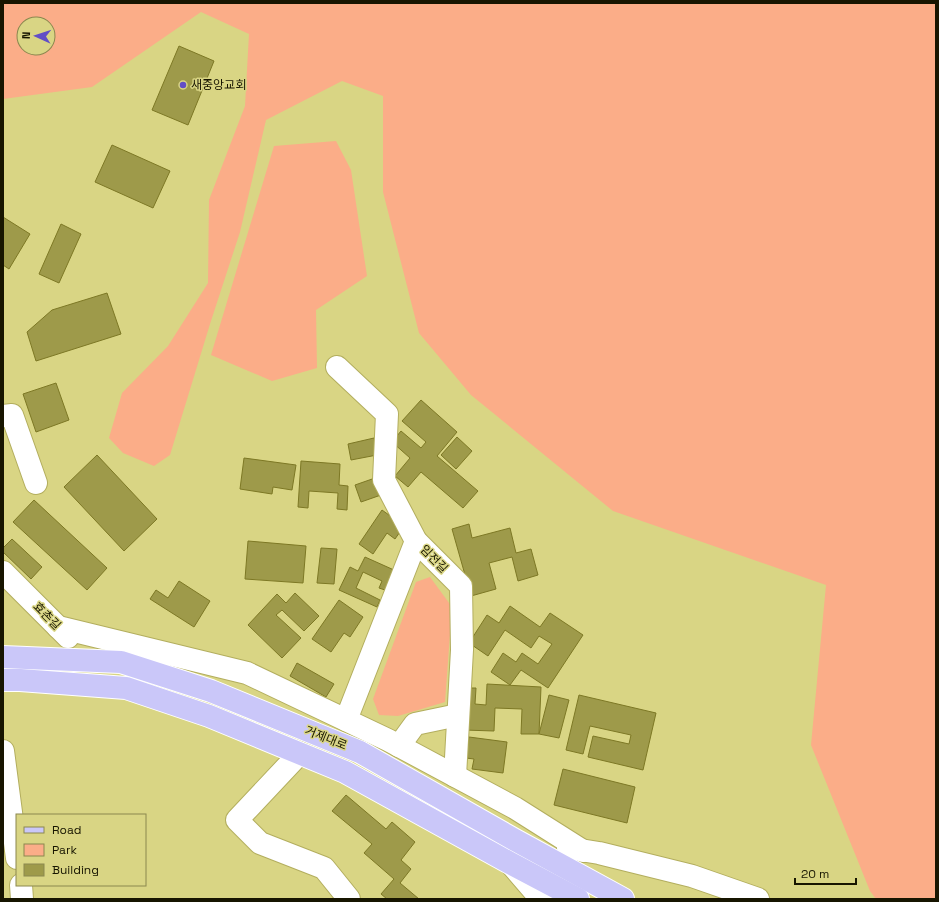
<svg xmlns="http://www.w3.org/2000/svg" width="939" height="902" viewBox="0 0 939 902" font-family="'Space Grotesk','Noto Sans KR',sans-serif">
<rect width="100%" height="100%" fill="#d9d584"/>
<g fill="#fbad88" fill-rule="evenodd">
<path d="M3 3H936V899H876L870 891 811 745 826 585 613 511 471 395 419 333 383 192V96L342 81 266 120 240 232 210 324 170 455 154 466 123 453 109 438 122 393 168 346 208 283 209 200 245 106 249 34 201 12 92 87 3 99ZM24 24H48V48H24Z"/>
<polygon points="336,141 351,170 367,276 316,310 317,368 272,381 211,355 274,146"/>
<polygon points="430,577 452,607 445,702 398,716 379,715 373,699 416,582"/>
</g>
<g fill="#9e9a4a" stroke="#7d7825">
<polygon points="179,46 214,61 188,125 152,110"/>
<polygon points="112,145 170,171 153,208 95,182"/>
<polygon points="3,217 30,234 9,269 3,265"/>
<polygon points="61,224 81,234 59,283 39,274"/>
<polygon points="107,293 121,334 36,361 27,332 52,310"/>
<polygon points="56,383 69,420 36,432 23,394"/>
<polygon points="421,400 457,432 437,456 478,491 463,508 421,472 408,487 395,476 410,458 392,442 401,431 421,448 426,442 402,421"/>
<polygon points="457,437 472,451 456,469 441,455"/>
<polygon points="374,438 377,455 351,460 348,444"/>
<polygon points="97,455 157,519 124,551 64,487"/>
<polygon points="244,458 296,465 292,490 273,487 272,494 240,489"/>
<polygon points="301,461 340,464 339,485 348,486 347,510 337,509 338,493 309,491 308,508 298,507"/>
<polygon points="375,478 381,495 361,502 355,485"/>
<polygon points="34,500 107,568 87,590 13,522"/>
<polygon points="382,510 404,526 395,539 387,533 373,554 359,544"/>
<polygon points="469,524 472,538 510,528 516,553 531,549 538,575 518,581 512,557 489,563 496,589 471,596 452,529"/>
<polygon points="12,539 42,567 31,579 3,552 3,548"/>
<polygon points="248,541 306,546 303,583 245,579"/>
<polygon points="321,548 337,549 334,584 317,583"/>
<polygon points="365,557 394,570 385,590 379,588 382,581 363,572 356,588 380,600 377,607 339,590 350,567 358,571"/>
<polygon points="179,581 210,601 194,627 150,599 156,590 168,598"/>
<polygon points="295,593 319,616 304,631 282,610 276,615 301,638 282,658 248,625 277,594 286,603"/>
<polygon points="339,600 363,617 350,637 344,633 331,652 312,639"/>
<polygon points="510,606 540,627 550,613 583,635 548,688 521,670 510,685 491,672 503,653 516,662 522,653 538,664 552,644 539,636 531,648 505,630 488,656 469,643 487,615 499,623"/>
<polygon points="297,663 334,684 326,697 290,676"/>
<polygon points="487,684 541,687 539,734 521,734 522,709 495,708 494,731 464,730 466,688 476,688 475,704 486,705"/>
<polygon points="549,695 569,700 559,738 539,734"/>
<polygon points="579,695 656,713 643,770 588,757 593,736 629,744 631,735 590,726 583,754 566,750"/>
<polygon points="469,737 507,742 503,773 472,769 474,759 466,758"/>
<polygon points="563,769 635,787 627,823 554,805"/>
<polygon points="346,795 386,829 392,822 415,842 401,860 411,869 400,883 419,899 387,899 381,894 394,879 364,853 372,844 332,811"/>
</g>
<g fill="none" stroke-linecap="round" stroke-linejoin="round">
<g stroke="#b3ae5e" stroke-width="24">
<g id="minor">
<polyline points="337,367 387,414 384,480 416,541 461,586 462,650 455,776"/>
<polyline points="3,416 12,415 36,483"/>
<polyline points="3,572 68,637"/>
<polyline points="58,627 247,673 388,740 515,808 583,851"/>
<polyline points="346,720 416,541"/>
<polyline points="399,746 415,724 458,715"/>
<polyline points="3,751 17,858"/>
<polyline points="300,753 237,820 260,843 324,868 349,899"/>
<polyline points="568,848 599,853 692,876 758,899"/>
<polyline points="511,864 541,899"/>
<polyline points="21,885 22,899"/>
</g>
</g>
<g stroke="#fff" stroke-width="24">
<g id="major">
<polyline points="3,657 121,662 211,691 360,752 515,840 623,899"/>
<polyline points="3,680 20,680 126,688 209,716 345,772 510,863 578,899"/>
</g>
</g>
<use href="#minor" stroke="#fff" stroke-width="22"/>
<use href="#major" stroke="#cac7f9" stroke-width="22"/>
</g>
<circle fill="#624ec6" stroke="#d9d584" stroke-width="1.5" cx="183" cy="85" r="4"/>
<g text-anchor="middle" stroke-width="3" stroke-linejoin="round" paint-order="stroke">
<g font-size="12" fill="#171500" stroke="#d9d584" text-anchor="start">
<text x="191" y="89">새중앙교회</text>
</g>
<g font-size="12" fill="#171500" stroke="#d9d584">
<text transform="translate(434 559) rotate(45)" y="4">임전길</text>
<text transform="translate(47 616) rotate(45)" y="4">효촌길</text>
<text transform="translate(326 738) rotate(22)" y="4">거제대로</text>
</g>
</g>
<rect width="939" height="902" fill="none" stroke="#171500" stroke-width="8"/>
<rect x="16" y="814" width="130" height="72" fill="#d9d584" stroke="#8b884f"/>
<rect x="24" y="827" width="20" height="6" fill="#cac7f9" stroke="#8b884f"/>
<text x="52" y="834" font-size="12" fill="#171500">Road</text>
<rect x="24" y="844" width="20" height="12" fill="#fbad88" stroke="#8b884f"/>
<text x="52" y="854" font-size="12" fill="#171500">Park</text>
<rect x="24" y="864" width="20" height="12" fill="#9e9a4a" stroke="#8b884f"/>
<text x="52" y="874" font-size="12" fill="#171500">Building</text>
<g transform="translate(36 36) rotate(273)"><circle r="19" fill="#d9d584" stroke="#8b884f"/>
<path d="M0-3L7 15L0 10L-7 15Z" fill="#624ec6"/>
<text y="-6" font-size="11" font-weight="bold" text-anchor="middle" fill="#171500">N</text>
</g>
<path d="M795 878v6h61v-6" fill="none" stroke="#171500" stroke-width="2"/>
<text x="801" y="878" font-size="12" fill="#171500" stroke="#d9d584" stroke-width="3" paint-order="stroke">20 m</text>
</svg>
